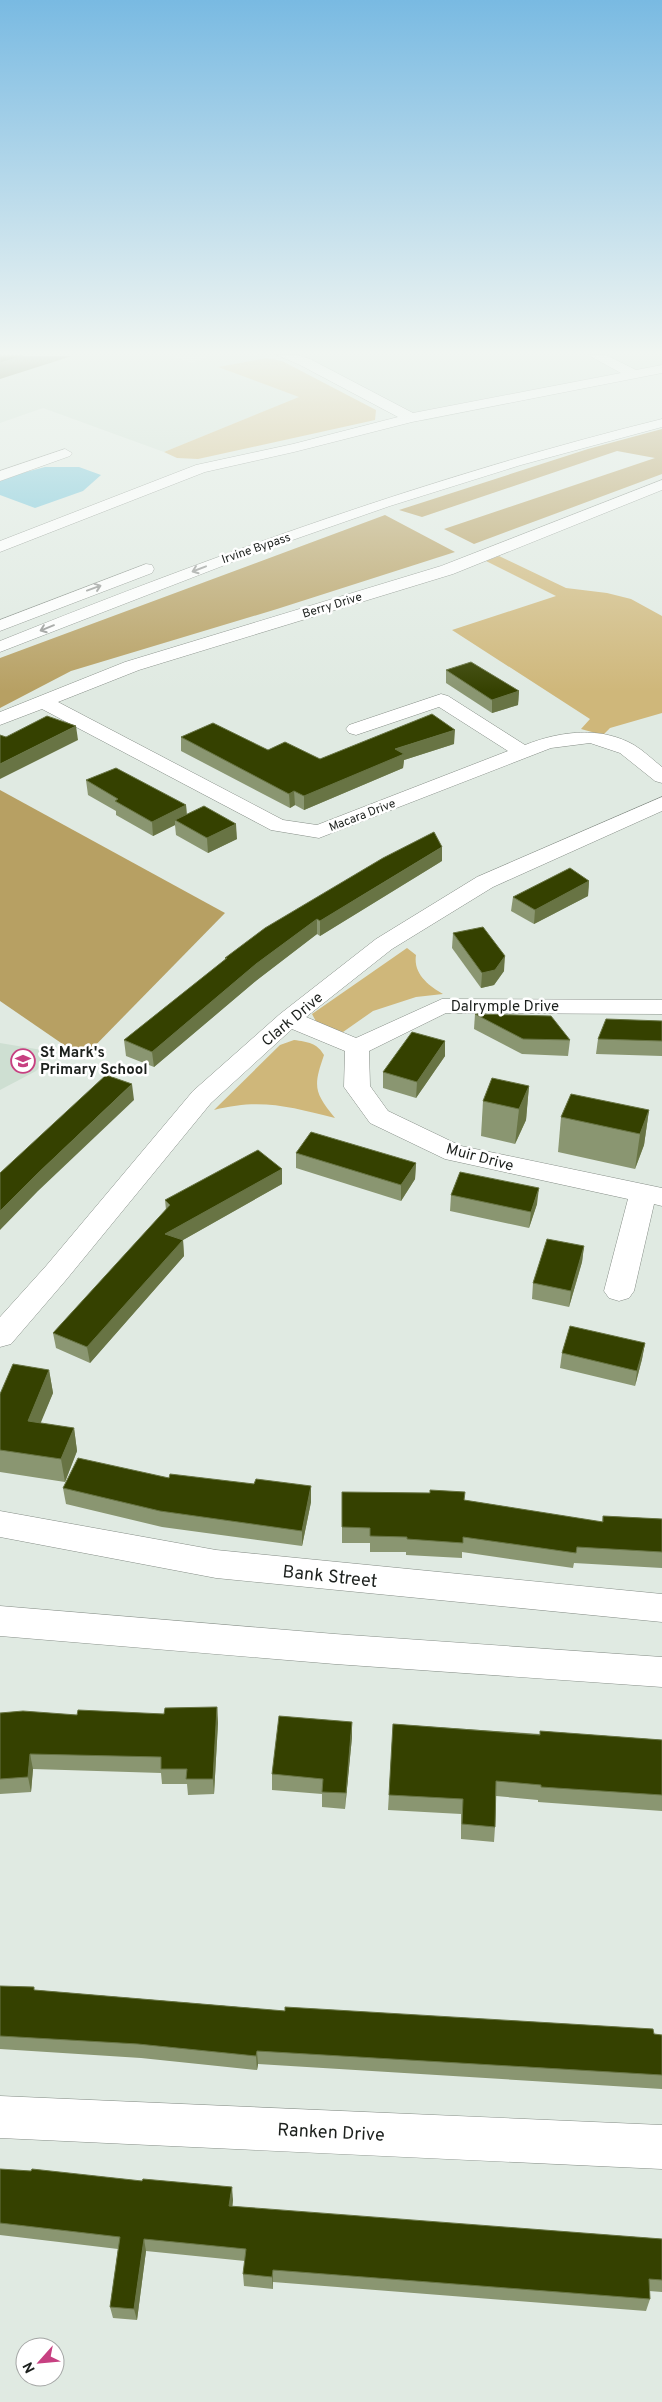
<svg xmlns="http://www.w3.org/2000/svg" width="662" height="2402" viewBox="0 0 662 2402" font-family="Overpass,sans-serif">
<rect width="100%" height="100%" fill="#e0eae2"/>
<g fill="#cedfd2">
<polygon points="168,355 192,363 209,356 207,355 258,355 266,358 219,367 300,397 164,452 43,408 0,423 0,356"/>
<polygon points="662,355 662,372 423,421 306,356"/>
<polygon points="0,1043 54,1052 36,1071 0,1090"/>
</g>
<g fill="#cfb77a">
<polygon points="266,358 282,361 376,410 375,420 198,459 177,458 164,452 299,397 218,367"/>
<polygon points="499,556 566,588 607,593 631,599 662,616 662,713 610,728 603,735 581,729 590,719 452,630 556,596 486,561"/>
<path d="M407 948 416 955C413 974 429 986 443 994L416 997 373 1011 343 1032 319 1027 312 1014Z"/>
<path d="M294 1040C308 1042 317 1043 324 1055 313 1087 314 1092 335 1118 290 1107 261 1098 214 1110L280 1045Z"/>
</g>
<g fill="#b7a063">
<polygon points="662,429 662,474 474,544 444,529 655,458 617,451 422,517 399,510 588,449"/>
<polygon points="385,515 455,552 277,609 71,671 0,708 0,658"/>
<polygon points="0,790 225,913 83,1058 0,1001"/>
</g>
<polygon fill="#72c4d8" points="45,467 79,467 101,475 83,491 35,508 0,495 0,481 3,478"/>
<g fill="none" stroke-linecap="round" stroke-linejoin="round">
<g stroke="#858d86" stroke-width="1">
<g id="street">
<polygon points="277,355 298,355 310,359 413,413 621,373 588,355 606,355 636,370 662,365 662,373 412,422 294,452 205,472 0,552 0,541 196,465 293,444 398,417 300,365"/>
<polygon points="65,449 72,453 70,456 0,481 0,471"/>
<path d="M662 480V490L453 574 139 670 58 702 283 820 317 825 508 751 439 707 356 735 349 733 346 729 349 725 441 694 448 696 525 745C560 731 601 726 634 745 644 751 653 760 662 767V783L655 781 620 753 590 743 551 748 319 838 271 830 42 709 0 725V712L125 662 441 566Z"/>
<polygon points="662,797 662,811 493,887 392,949 306,1017 356,1038 442,999 662,1000 662,1014 446,1013 369,1051 370,1086 388,1111 461,1146 662,1188 662,1206 654,1204 634,1291 629,1298 619,1301 609,1298 604,1291 628,1199 445,1159 370,1123 344,1087 345,1051 292,1029 211,1103 66,1280 11,1344 0,1347 0,1317 46,1266 193,1091 280,1014 376,939 477,877"/>
<polygon points="0,1511 216,1550 662,1594 662,1622 216,1578 0,1537"/>
<polygon points="0,2096 662,2125 662,2169 0,2138"/>
</g>
</g>
<g stroke="#858d86" stroke-width="1">
<polygon id="primary" points="0,1606 335,1634 662,1657 662,1687 335,1664 0,1636"/>
</g>
<g stroke="#858d86" stroke-width="1">
<g id="highway">
<path d="M662 419V427L521 465 390 506 261 551 0 652V641C217 554 435 475 662 419Z"/>
<polygon points="146,564 152,565 154,569 152,573 0,631 0,620"/>
</g>
</g>
<use href="#street" fill="#fff" fill-rule="evenodd"/>
<use href="#primary" fill="#fff" fill-rule="evenodd"/>
<use href="#highway" fill="#fff" fill-rule="evenodd"/>
</g>
<g fill="#8a9671">
<polygon points="446,670 519,691 518,705 492,713 446,683"/>
<polygon points="181,737 268,750 320,759 454,744 404,760 403,768 304,810 295,805 290,808 181,751"/>
<polygon points="86,780 186,805 187,815 237,839 208,853 176,835 175,825 153,836 116,815 116,811 88,795"/>
<polygon points="442,861 320,936 317,934 257,980 154,1067 126,1056 124,1040 225,960 225,958"/>
<polygon points="589,881 588,896 534,924 511,911 513,897"/>
<polygon points="453,933 504,971 494,985 481,988 452,948"/>
<polygon points="475,1014 570,1040 568,1056 522,1054 474,1029"/>
<polygon points="662,1021 662,1056 596,1054 598,1039"/>
<polygon points="445,1041 445,1056 416,1098 383,1088 383,1072"/>
<polygon points="529,1086 526,1120 515,1144 481,1136 483,1101"/>
<polygon points="649,1110 644,1145 635,1169 558,1152 561,1117"/>
<polygon points="296,1153 416,1163 415,1179 401,1201 296,1168"/>
<polygon points="282,1169 282,1184 183,1240 184,1256 90,1363 56,1348 53,1333 166,1210 165,1200"/>
<polygon points="451,1195 537,1204 529,1228 450,1211"/>
<polygon points="584,1246 582,1262 569,1307 532,1299 533,1283"/>
<polygon points="645,1343 642,1359 635,1386 560,1368 562,1353"/>
<polygon points="49,1370 53,1393 40,1423 74,1428 77,1451 65,1482 0,1472 0,1394"/>
<polygon points="169,1478 254,1484 311,1486 311,1502 302,1546 162,1527 66,1504 63,1488"/>
<polygon points="342,1492 464,1500 602,1522 603,1516 662,1519 662,1568 574,1563 573,1568 462,1552 462,1558 406,1555 406,1552 370,1552 370,1543 342,1543"/>
<polygon points="217,1707 218,1723 214,1794 188,1795 187,1784 162,1784 161,1773 33,1769 31,1792 0,1794 0,1713 77,1715 164,1714"/>
<polygon points="393,1724 540,1734 540,1731 662,1740 662,1811 538,1802 538,1800 496,1796 495,1827 494,1842 461,1839 461,1814 388,1810"/>
<polygon points="352,1737 345,1809 322,1807 322,1794 272,1790 272,1774"/>
<polygon points="0,1986 35,1990 285,2011 662,2035 662,2089 258,2064 257,2070 141,2058 0,2049"/>
<polygon points="0,2169 233,2200 232,2207 662,2239 662,2292 649,2291 650,2299 646,2311 273,2282 273,2289 244,2286 243,2274 245,2261 146,2251 137,2320 113,2318 110,2307 118,2249 0,2235"/>
</g>
<g fill="#687444">
<polygon points="23,356 72,356 0,379 0,363"/>
<polygon points="519,691 518,705 492,713 492,700"/>
<polygon points="76,726 78,740 0,779 0,764"/>
<polygon points="455,730 454,744 404,760 403,768 304,810 304,796 395,749"/>
<polygon points="294,791 295,805 290,808 289,794"/>
<polygon points="186,805 187,820 175,820 175,825 153,836 152,822"/>
<polygon points="236,824 237,839 208,853 207,838"/>
<polygon points="442,847 442,861 320,936 320,921"/>
<polygon points="589,881 588,896 534,924 535,910"/>
<polygon points="317,919 317,934 257,980 154,1067 152,1052 256,964"/>
<polygon points="505,956 504,971 494,985 481,988 482,973"/>
<polygon points="445,1041 445,1056 416,1098 417,1082"/>
<polygon points="132,1084 134,1100 38,1191 0,1230 0,1211 36,1175"/>
<polygon points="529,1086 526,1120 515,1144 519,1109"/>
<polygon points="649,1110 644,1145 635,1169 640,1134"/>
<polygon points="416,1163 415,1179 401,1201 401,1185"/>
<polygon points="282,1169 282,1184 183,1240 184,1256 90,1363 87,1347 165,1234"/>
<polygon points="539,1188 537,1204 529,1228 531,1212"/>
<polygon points="584,1246 582,1262 569,1307 571,1291"/>
<polygon points="645,1343 642,1359 635,1386 637,1371"/>
<polygon points="49,1370 53,1393 32,1444 28,1421"/>
<polygon points="74,1428 77,1451 65,1482 61,1459"/>
<polygon points="311,1486 311,1502 302,1546 302,1531"/>
<polygon points="217,1707 218,1723 214,1794 213,1779"/>
<polygon points="352,1722 352,1737 345,1809 346,1793"/>
<polygon points="30,1754 33,1769 31,1792 28,1777"/>
<polygon points="257,2051 258,2064 257,2070 256,2056"/>
<polygon points="232,2187 233,2200 231,2219 229,2206"/>
<polygon points="144,2239 146,2251 137,2320 134,2309"/>
<polygon points="273,2270 273,2289 272,2277"/>
</g>
<g fill="#354100" stroke="#687444">
<polygon points="0,356 23,356 0,363"/>
<polygon points="471,662 519,691 492,700 446,670"/>
<polygon points="432,714 455,730 395,749 404,754 304,796 294,791 289,794 181,737 213,723 268,750 285,742 320,759"/>
<polygon points="47,716 76,726 0,764 0,735 6,737"/>
<polygon points="116,768 186,805 152,822 115,801 118,799 86,780"/>
<polygon points="204,806 236,824 207,838 175,820"/>
<polygon points="434,832 442,847 320,921 317,919 256,964 152,1052 124,1040 227,958 225,958 265,928 383,858"/>
<polygon points="570,868 589,881 535,910 513,897"/>
<polygon points="483,927 505,956 495,970 482,973 453,933"/>
<polygon points="475,1014 551,1016 570,1040 523,1039"/>
<polygon points="606,1019 662,1021 662,1041 598,1039"/>
<polygon points="412,1032 445,1041 417,1082 383,1072"/>
<polygon points="106,1075 132,1084 36,1175 0,1211 0,1173"/>
<polygon points="492,1078 529,1086 519,1109 483,1101"/>
<polygon points="571,1094 649,1110 640,1134 561,1117"/>
<polygon points="311,1132 416,1163 401,1185 296,1153"/>
<polygon points="258,1150 282,1169 165,1234 183,1240 87,1347 53,1333 170,1205 165,1200"/>
<polygon points="460,1172 539,1188 531,1212 451,1195"/>
<polygon points="547,1239 584,1246 571,1291 533,1283"/>
<polygon points="570,1326 645,1343 637,1371 562,1353"/>
<polygon points="13,1364 49,1370 28,1421 74,1428 61,1459 0,1450 0,1394"/>
<polygon points="78,1458 169,1478 170,1474 254,1484 256,1479 311,1486 302,1531 160,1511 63,1488"/>
<polygon points="430,1490 465,1492 464,1500 603,1522 603,1516 662,1519 662,1552 577,1547 576,1553 463,1537 463,1543 407,1539 407,1537 370,1536 370,1528 342,1527 342,1492 430,1493"/>
<polygon points="217,1707 213,1779 186,1779 187,1769 161,1769 161,1757 30,1754 28,1777 0,1779 0,1713 23,1711 77,1715 78,1710 164,1714 165,1708"/>
<polygon points="279,1716 352,1722 346,1793 322,1792 323,1779 272,1774"/>
<polygon points="393,1724 540,1735 540,1731 662,1740 662,1795 541,1787 541,1785 496,1781 495,1827 462,1824 463,1799 389,1795"/>
<polygon points="0,1986 34,1987 34,1990 285,2011 285,2007 653,2029 654,2034 662,2035 662,2075 257,2051 256,2056 138,2044 0,2036"/>
<polygon points="0,2169 31,2171 32,2169 142,2181 143,2179 232,2187 229,2206 662,2239 662,2280 649,2279 650,2299 273,2270 272,2277 243,2274 246,2249 144,2239 134,2309 110,2307 120,2237 0,2223"/>
</g>
<defs><path id="oneway-shaft" d="M-6 0H5M1.5-3L5.5 0L1.5 3" fill="none" stroke-width="1.6" stroke-linecap="round" stroke-linejoin="round" transform="scale(1.25)"/></defs>
<g stroke="#999b99">
<use href="#oneway-shaft" transform="translate(199 569) rotate(159)"/>
<use href="#oneway-shaft" transform="translate(94 588) rotate(-20)"/>
<use href="#oneway-shaft" transform="translate(47 628) rotate(158)"/>
</g>
<linearGradient id="sky" x2="0" y2="1"><stop stop-color="#79bae2"/><stop offset="0.51" stop-color="#f1f6f2"/><stop offset="1" stop-color="#f1f6f2" stop-opacity="0"/></linearGradient>
<rect width="662" height="692" fill="url(#sky)"/>
<defs>
<g id="school-ring" transform="scale(1.25)"><circle r="9.5" fill="#fff" stroke="#c74081" stroke-width="1.5"/><path d="M0-5L7-2L0 1L-7-2ZM-4 1L0 2.5L4 1V4Q0 6-4 4Z" fill="#c74081"/></g>
</defs>
<g fill-rule="evenodd">
<use href="#school-ring" x="23" y="1061"/>
</g>
<g text-anchor="middle" stroke-width="5" stroke-linejoin="round" paint-order="stroke">
<g font-size="12" fill="#1c201d" stroke="#fff">
<text transform="translate(256 548) rotate(-19)" y="4">Irvine Bypass</text>
<text transform="translate(332 605) rotate(-17)" y="4">Berry Drive</text>
<text transform="translate(362 815) rotate(-21)" y="4">Macara Drive</text>
</g>
<g font-size="15" fill="#1c201d" stroke="#fff">
<text x="505" y="1011">Dalrymple Drive</text>
<text transform="translate(292 1019) rotate(-40)" y="5">Clark Drive</text>
<text transform="translate(480 1157) rotate(15)" y="5">Muir Drive</text>
</g>
<g font-size="15" font-weight="bold" fill="#1c201d" stroke="#fff" text-anchor="start">
<text x="40" y="1057">St Mark's<tspan x="40" dy="17">Primary School</tspan></text>
</g>
<g font-size="18" fill="#1c201d" stroke="#fff">
<text transform="translate(330 1576) rotate(6)" y="6">Bank Street</text>
<text transform="translate(331 2132) rotate(3)" y="6">Ranken Drive</text>
</g>
</g>
<g transform="translate(40 2362) rotate(243)"><circle r="24" fill="#ffffff" stroke="#a4a6a5"/>
<path d="M0-4L9 19L0 12L-9 19Z" fill="#c74081"/>
<text y="-8" font-size="14" font-weight="bold" text-anchor="middle" fill="#1c201d">N</text>
</g>
</svg>
